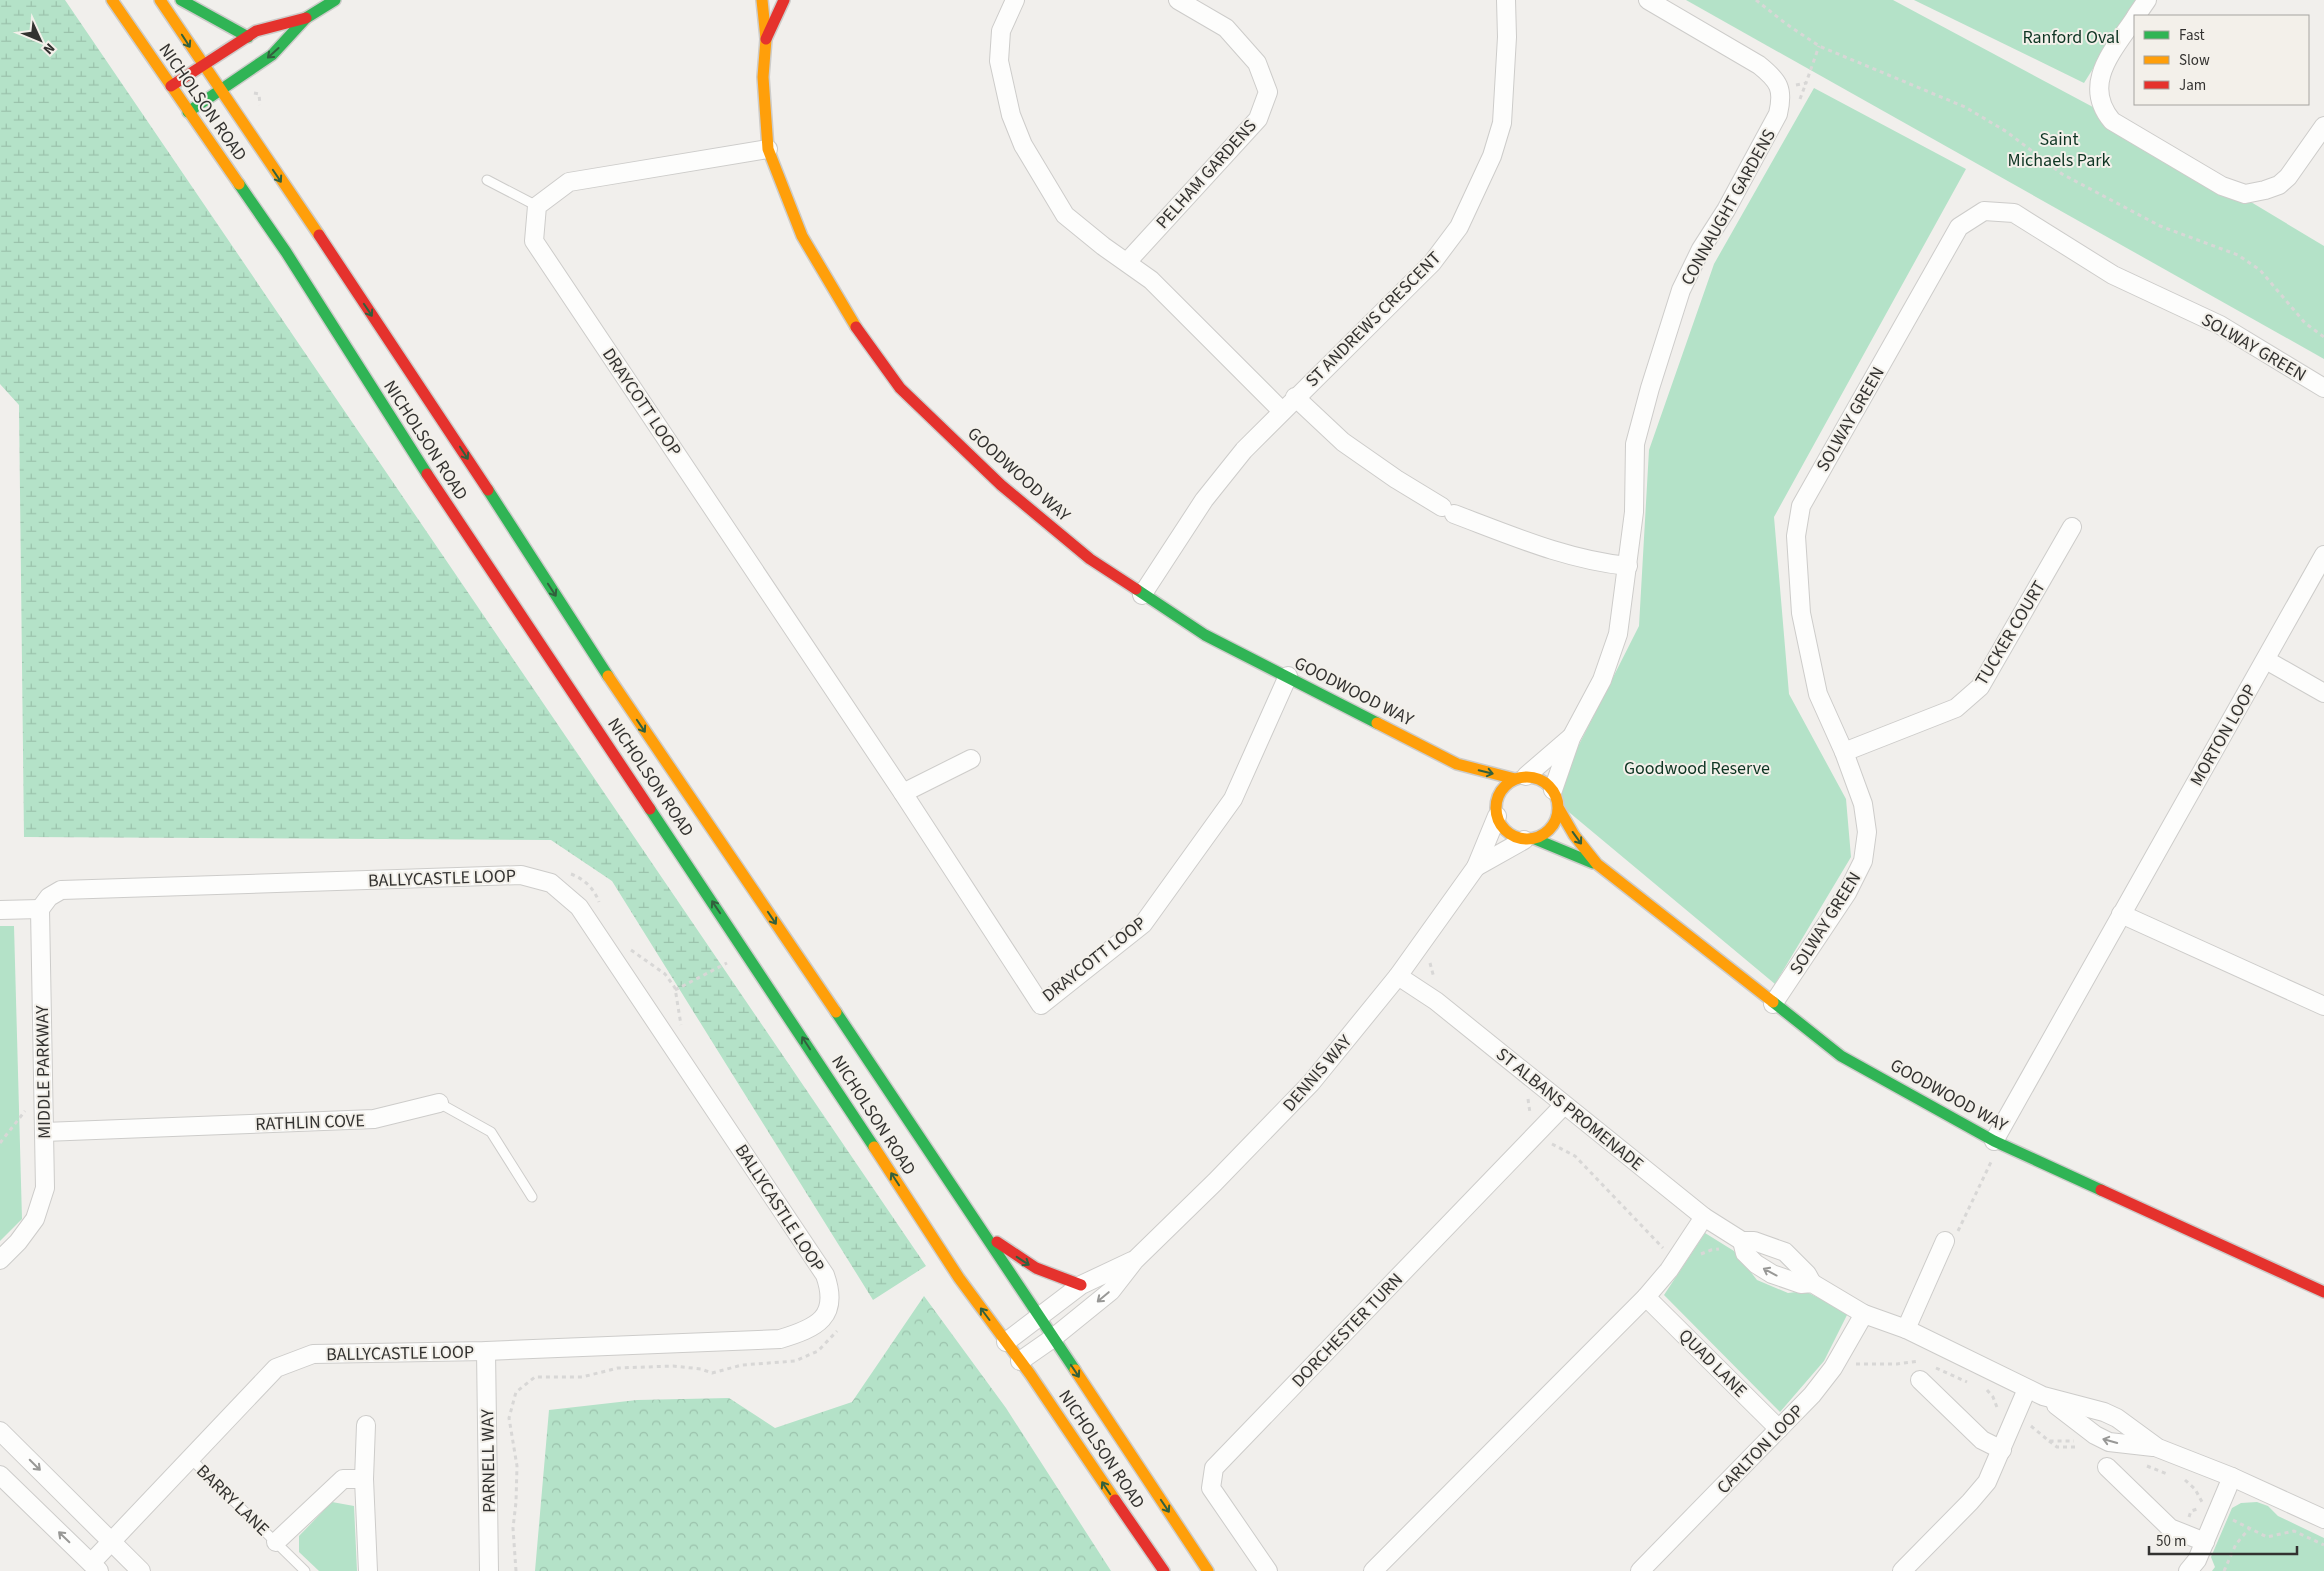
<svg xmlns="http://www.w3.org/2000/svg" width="2324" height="1571" viewBox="0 0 2324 1571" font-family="'Source Sans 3',sans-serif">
<defs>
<pattern id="forest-crowns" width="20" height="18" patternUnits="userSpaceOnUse" patternTransform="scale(1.25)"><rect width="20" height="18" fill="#b4e2c8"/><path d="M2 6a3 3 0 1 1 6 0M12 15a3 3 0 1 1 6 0" fill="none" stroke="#9bc2ac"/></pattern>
<pattern id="wetland-marsh" width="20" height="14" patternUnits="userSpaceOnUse" patternTransform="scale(1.25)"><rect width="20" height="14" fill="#b4e2c8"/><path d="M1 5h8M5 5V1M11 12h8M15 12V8" fill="none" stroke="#9bc2ac"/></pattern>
</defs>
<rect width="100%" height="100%" fill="#f1efec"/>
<polygon fill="url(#forest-crowns)" points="924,1296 1006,1408 1111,1571 535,1571 549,1410 637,1400 729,1398 775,1428 852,1402"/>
<polygon fill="url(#wetland-marsh)" points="0,0 65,0 926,1266 873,1300 612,881 551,840 24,837 19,405 0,384"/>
<g fill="#b4e2c8">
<polygon points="1686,0 1893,0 2091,106 2324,246 2324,359"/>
<polygon points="1914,0 2136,0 2084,83"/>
<polygon points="1814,88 1966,169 1774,517 1789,694 1846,799 1851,857 1775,984 1552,798 1639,626 1649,450 1714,264"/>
<polygon points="0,926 14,926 22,1219 0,1241"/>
<polygon points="1705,1233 1734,1251 1757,1280 1788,1293 1805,1291 1848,1313 1824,1361 1780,1412 1664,1295"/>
<polygon points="332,1502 354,1506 357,1571 319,1571 299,1552 299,1536"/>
<polygon points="2257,1502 2268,1506 2278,1516 2324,1538 2324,1571 2212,1571 2215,1567 2211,1557 2232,1508 2241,1503"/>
</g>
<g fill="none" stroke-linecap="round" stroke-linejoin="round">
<g stroke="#cdccca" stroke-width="11">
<g id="lane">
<polyline points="487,180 537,206"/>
<polyline points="439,1103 491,1132 532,1197"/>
<polyline points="189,1457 305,1571"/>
</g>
</g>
<g stroke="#cdccca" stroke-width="20">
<g id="street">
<polyline points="1015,0 1001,31 999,61 1011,115 1023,145 1065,215 1103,246 1151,280 1282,411"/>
<polyline points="2136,16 2147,0"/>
<path d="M2135 18C2113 51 2081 84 2112 121L2222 186 2245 194 2265 190 2279 185 2288 177 2324 126"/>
<polyline points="768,149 569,182 537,206 534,241 903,793 1041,1005 1143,924 1233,799 1288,676"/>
<polyline points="1127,262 1258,119 1268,92 1257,63 1226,28 1178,0"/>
<polyline points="1295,397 1343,442 1396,479 1442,507"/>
<path d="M1454 514C1510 535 1567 560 1628 566"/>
<polyline points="1142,595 1204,500 1244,450 1432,263 1459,227 1492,156 1502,123 1507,37 1506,0"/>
<polyline points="2266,660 2324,693"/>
<polyline points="1844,752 1956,708 1980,687 2072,527"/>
<polyline points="1526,776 1570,738"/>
<path d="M1553 790 1571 738 1602 680 1618 634 1634 512 1635 444 1650 388 1681 290 1701 249 1726 210 1778 114C1784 89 1779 81 1759 65L1648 0"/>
<polyline points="903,793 971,759"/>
<polyline points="1476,867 1524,840"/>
<path d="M40 909 49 897 61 890 521 875 551 883 579 907 825 1275C840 1317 817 1328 780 1339L486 1351 313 1354 276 1368 91 1563"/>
<polyline points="0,910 40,909"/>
<polyline points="2121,914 2324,1006"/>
<polyline points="1398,976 1436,1001 1704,1217 1742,1241 1754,1241 1785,1252 1807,1274 1812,1283"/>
<polyline points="1773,1004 1847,893 1863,861 1867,832 1863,804 1844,752 1818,694 1801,613 1796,536 1801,506 1959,227 1984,211 2014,213 2113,275 2220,325 2324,388"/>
<polyline points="44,1132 374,1119 439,1103"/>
<polyline points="1994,1141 2324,555"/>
<polyline points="1742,1241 1745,1253 1756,1264 1772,1274 1801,1284 1812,1283 1864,1314 1906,1329 2043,1396 2104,1412 2117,1418 2158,1448 2232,1477 2324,1519"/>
<polyline points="0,1260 18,1242 35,1219 45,1188 40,909"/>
<polyline points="1646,1297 1779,1429"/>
<polyline points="1906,1329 1945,1241"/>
<polyline points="1006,1342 1081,1285 1132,1261"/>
<polyline points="486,1351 489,1571"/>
<polyline points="1020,1361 1053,1338 1111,1291 1135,1260 1215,1182 1311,1083 1398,976 1476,867 1497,816"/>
<polyline points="1920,1380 1982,1440 2002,1450"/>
<polyline points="2056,1405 2095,1435 2109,1442 2153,1447"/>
<polyline points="366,1425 364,1479 368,1571"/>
<polyline points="0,1431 141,1571"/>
<polyline points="2107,1467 2170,1528 2205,1542"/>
<polyline points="0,1475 99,1571"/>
<polyline points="276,1542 343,1479 364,1479"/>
<polyline points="1268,1571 1211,1488 1214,1468 1564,1105"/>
<polyline points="1373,1571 1646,1297 1669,1270 1704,1217"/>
<polyline points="1640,1571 1812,1395 1833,1368 1864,1314"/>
<polyline points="1902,1571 1970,1502 1987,1482 2027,1389"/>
<polyline points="2188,1571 2197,1560 2232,1477"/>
</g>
</g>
<g stroke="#cdccca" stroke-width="14">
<g id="fast">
<polyline points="181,0 248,37"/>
<polyline points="188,112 272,55 306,18 335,0"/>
<polyline points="239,184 286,252 427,474"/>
<polyline points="488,490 608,676"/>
<polyline points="1136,589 1205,635 1377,723"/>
<polyline points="650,809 874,1147"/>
<polyline points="1535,839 1593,863"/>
<polyline points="1773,1002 1841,1056 1994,1141 2101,1190"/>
<polyline points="836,1012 1075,1370"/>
</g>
</g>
<g stroke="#cdccca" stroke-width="14">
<g id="slow">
<polyline points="112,0 239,184"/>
<polyline points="160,0 319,235"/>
<polyline points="762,0 766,39 763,77 768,149 802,236 856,327"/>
<polyline points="608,676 836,1012"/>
<polyline points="1377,723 1457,764 1515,779"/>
<circle cx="1527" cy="808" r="31"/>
<polyline points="1559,809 1574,835 1597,864 1773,1002"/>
<polyline points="874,1147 959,1278 1030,1374 1115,1500"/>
<polyline points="1075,1370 1208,1571"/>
</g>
</g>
<g stroke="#cdccca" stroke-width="14">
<g id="jam">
<polyline points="766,39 784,0"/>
<polyline points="171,86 256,31 306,18"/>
<polyline points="319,235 488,490"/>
<polyline points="856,327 900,388 1001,485 1090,559 1136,589"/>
<polyline points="427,474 650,809"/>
<polyline points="2101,1190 2324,1292"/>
<polyline points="997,1242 1036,1268 1081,1285"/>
<polyline points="1115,1500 1164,1571"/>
</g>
</g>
<g stroke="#d8d7d6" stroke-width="3" stroke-dasharray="4 4" stroke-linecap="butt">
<polyline points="1756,0 1785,23 1819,46 1965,107 2007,132 2062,174 2160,226 2238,255 2260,270 2305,323 2324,337"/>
<polyline points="1796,85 1806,83 1819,46"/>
<polyline points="254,93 259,94 260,105"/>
<polyline points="1800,99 1806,83"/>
<path d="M571 874C584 879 594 888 599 902"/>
<polyline points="631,950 665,974 675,988 681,1025"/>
<polyline points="1430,963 1434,978"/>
<polyline points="675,990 727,963"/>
<polyline points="1528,1099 1530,1113"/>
<polyline points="0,1143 25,1111"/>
<polyline points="1552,1144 1575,1156 1663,1248"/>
<polyline points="1958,1231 1991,1162"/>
<polyline points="1701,1254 1711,1250 1719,1249"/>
<polyline points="1856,1364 1897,1364 1919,1361"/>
<polyline points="1936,1368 1967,1382"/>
<polyline points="1987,1390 1993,1397 1998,1410"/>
<polyline points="2031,1426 2049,1441 2074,1441"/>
<polyline points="2049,1441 2057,1447 2079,1447"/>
<polyline points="2147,1466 2167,1474"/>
<polyline points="2185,1480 2195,1489 2202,1502"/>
<polyline points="2189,1517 2191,1511 2200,1508"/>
<polyline points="2233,1520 2267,1537 2294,1531 2324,1545"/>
<polyline points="516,1571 513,1528 516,1502 517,1466 509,1418 516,1392 535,1377 582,1377 618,1368 673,1366 701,1369 712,1373 742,1365 795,1361 818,1351 837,1331"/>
<polyline points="2224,1571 2236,1544 2249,1529"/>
</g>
<use href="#lane" stroke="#fdfdfc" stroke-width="9"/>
<use href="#street" stroke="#fdfdfc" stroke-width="18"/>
<use href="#fast" stroke="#30b455" stroke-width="11"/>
<use href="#slow" stroke="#ff9f0a" stroke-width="11"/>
<use href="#jam" stroke="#e5322d" stroke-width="11"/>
</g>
<defs><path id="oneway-shaft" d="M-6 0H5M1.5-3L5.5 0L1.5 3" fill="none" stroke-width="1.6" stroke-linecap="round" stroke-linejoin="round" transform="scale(1.25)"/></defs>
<g stroke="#32603d">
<use href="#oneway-shaft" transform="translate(186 41) rotate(57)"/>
<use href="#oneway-shaft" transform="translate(273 53) rotate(138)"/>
<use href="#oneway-shaft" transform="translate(277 176) rotate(56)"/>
<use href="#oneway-shaft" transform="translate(368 310) rotate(56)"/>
<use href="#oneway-shaft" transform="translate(464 453) rotate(57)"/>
<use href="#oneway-shaft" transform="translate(552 590) rotate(57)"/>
<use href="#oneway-shaft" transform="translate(641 726) rotate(56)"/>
<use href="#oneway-shaft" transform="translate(1486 772) rotate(14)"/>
<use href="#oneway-shaft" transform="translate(1577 838) rotate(54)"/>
<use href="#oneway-shaft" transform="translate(716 907) rotate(-124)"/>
<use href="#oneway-shaft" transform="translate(772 918) rotate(56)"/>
<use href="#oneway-shaft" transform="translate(806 1043) rotate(-123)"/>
<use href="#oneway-shaft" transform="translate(895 1179) rotate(-123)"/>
<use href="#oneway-shaft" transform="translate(1023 1261) rotate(33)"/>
<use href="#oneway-shaft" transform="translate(985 1314) rotate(-127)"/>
<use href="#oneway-shaft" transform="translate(1075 1371) rotate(56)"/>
<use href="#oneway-shaft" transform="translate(1106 1488) rotate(-124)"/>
<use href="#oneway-shaft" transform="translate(1165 1506) rotate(56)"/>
</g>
<g stroke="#989896">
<use href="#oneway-shaft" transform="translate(1770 1272) rotate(-152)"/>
<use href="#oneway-shaft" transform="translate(1103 1297) rotate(140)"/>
<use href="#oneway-shaft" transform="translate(2110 1441) rotate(-164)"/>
<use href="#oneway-shaft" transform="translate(35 1465) rotate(45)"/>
<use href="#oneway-shaft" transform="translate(64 1537) rotate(-136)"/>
</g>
<g text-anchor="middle" stroke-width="4" stroke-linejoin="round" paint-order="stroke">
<g font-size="18" fill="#0e3523" stroke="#f3f0ea">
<text x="2071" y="43">Ranford Oval</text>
<text x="2059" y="145">Saint<tspan x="2059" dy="21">Michaels Park</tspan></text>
<text x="1697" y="774">Goodwood Reserve</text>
</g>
<g font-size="18" fill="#333230" stroke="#f3f0ea">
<text transform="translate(203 102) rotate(55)" y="6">NICHOLSON ROAD</text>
<text transform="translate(1206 174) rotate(-48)" y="6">PELHAM GARDENS</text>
<text transform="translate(1728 207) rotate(-61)" y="6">CONNAUGHT GARDENS</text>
<text transform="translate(1373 319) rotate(-45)" y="6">ST ANDREWS CRESCENT</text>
<text transform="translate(2254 347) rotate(30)" y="6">SOLWAY GREEN</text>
<text transform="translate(642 402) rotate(56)" y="6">DRAYCOTT LOOP</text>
<text transform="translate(1850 419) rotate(-60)" y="6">SOLWAY GREEN</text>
<text transform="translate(426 440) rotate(57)" y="6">NICHOLSON ROAD</text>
<text transform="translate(1019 474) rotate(42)" y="6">GOODWOOD WAY</text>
<text transform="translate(2010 633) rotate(-59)" y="6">TUCKER COURT</text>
<text transform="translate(1354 691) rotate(27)" y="6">GOODWOOD WAY</text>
<text transform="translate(2223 735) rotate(-60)" y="6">MORTON LOOP</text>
<text transform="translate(651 777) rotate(56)" y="6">NICHOLSON ROAD</text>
<text transform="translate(442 878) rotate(-2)" y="6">BALLYCASTLE LOOP</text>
<text transform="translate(1825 923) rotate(-58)" y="6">SOLWAY GREEN</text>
<text transform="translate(1094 959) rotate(-38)" y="6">DRAYCOTT LOOP</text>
<text transform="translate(43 1072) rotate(-91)" y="6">MIDDLE PARKWAY</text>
<text transform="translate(1317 1073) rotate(-49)" y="6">DENNIS WAY</text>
<text transform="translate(1949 1095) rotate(29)" y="6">GOODWOOD WAY</text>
<text transform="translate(1570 1109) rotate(39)" y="6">ST ALBANS PROMENADE</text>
<text transform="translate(874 1115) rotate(57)" y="6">NICHOLSON ROAD</text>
<text transform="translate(310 1122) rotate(-2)" y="6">RATHLIN COVE</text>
<text transform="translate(780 1208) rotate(57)" y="6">BALLYCASTLE LOOP</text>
<text transform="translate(1347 1330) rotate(-46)" y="6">DORCHESTER TURN</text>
<text transform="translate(400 1353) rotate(-1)" y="6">BALLYCASTLE LOOP</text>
<text transform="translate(1713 1363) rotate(45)" y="6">QUAD LANE</text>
<text transform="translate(1102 1449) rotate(56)" y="6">NICHOLSON ROAD</text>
<text transform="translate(1760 1449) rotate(-46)" y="6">CARLTON LOOP</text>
<text transform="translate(488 1461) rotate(-91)" y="6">PARNELL WAY</text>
<text transform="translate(233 1500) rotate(44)" y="6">BARRY LANE</text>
</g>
</g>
<rect x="2134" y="15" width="175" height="90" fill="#f3f0ea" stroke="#a6a4a0"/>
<rect x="2144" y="31" width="25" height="8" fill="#30b455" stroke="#a6a4a0"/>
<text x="2179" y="40" font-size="15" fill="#333230">Fast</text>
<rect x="2144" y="56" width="25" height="8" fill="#ff9f0a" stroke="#a6a4a0"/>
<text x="2179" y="65" font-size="15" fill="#333230">Slow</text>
<rect x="2144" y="81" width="25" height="8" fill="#e5322d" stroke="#a6a4a0"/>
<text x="2179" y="90" font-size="15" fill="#333230">Jam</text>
<g transform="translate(40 40) rotate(134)" stroke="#f3f0ea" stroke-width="4" paint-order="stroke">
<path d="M0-4L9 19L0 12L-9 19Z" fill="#333230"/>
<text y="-8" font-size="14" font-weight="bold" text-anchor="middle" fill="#333230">N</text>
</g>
<path d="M2149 1546v8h148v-8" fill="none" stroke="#333230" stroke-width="2.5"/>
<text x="2156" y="1546" font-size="15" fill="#333230" stroke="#f3f0ea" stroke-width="4" paint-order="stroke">50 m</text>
</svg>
